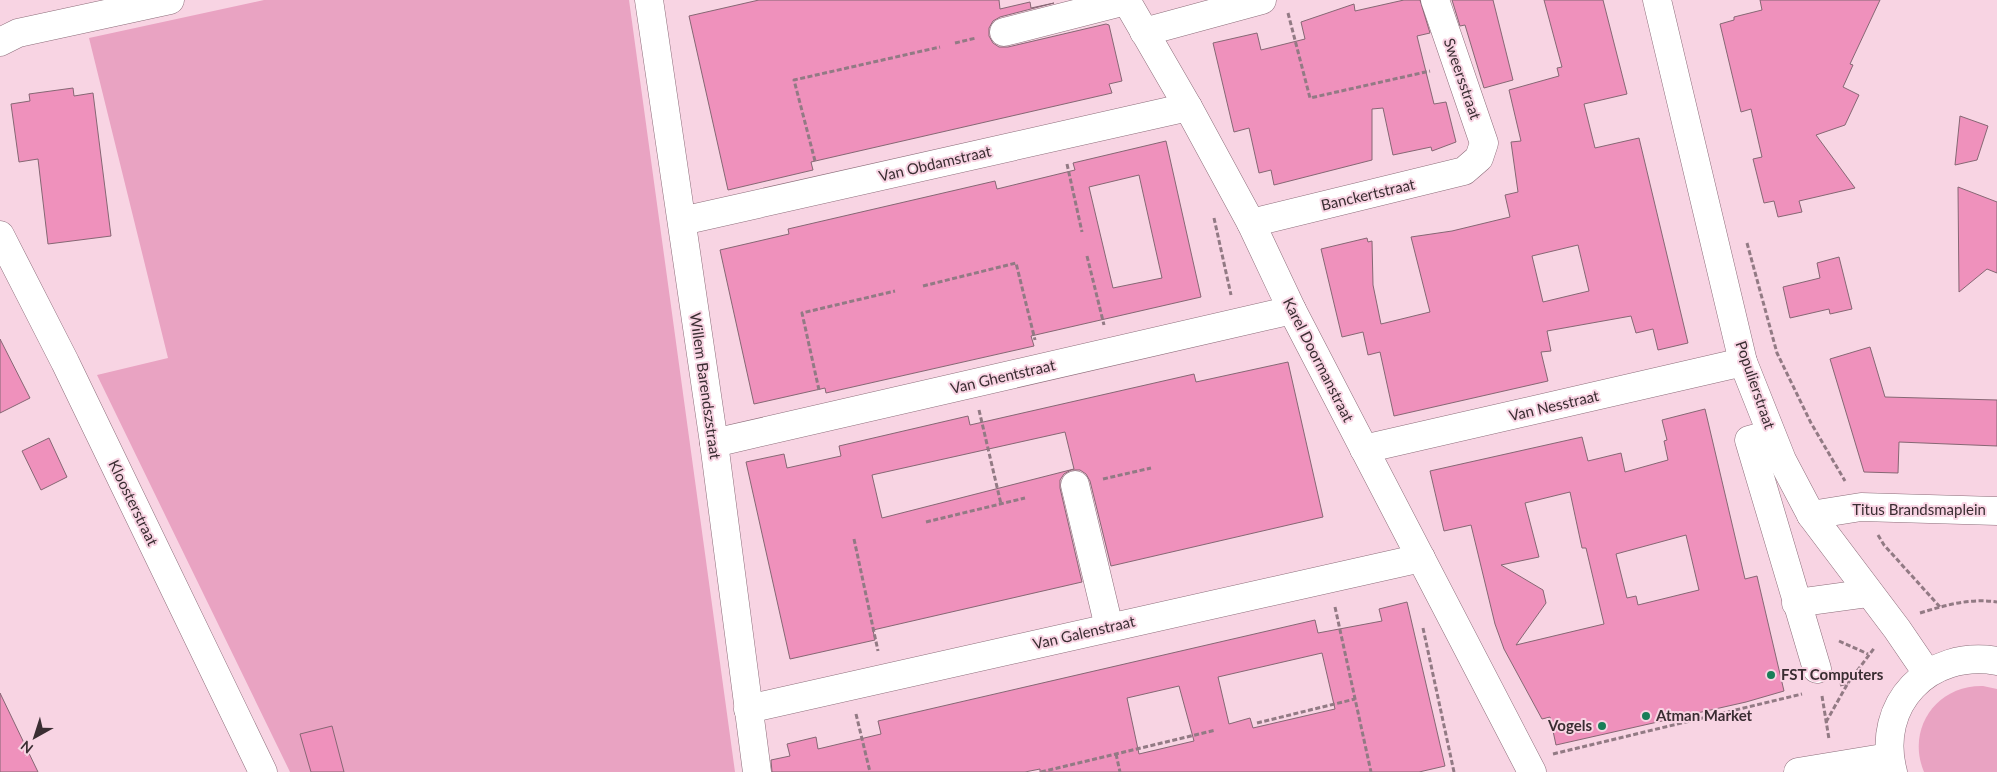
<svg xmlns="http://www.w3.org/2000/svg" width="1997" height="772" viewBox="0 0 1997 772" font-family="Lato,sans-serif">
<rect width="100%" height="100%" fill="#f8d4e3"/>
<g fill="#e9a3c2">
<polygon points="264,0 629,0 735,772 290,772 97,375 168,358 89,38"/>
<path d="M1983 686 1997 689V772H1924C1906 729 1936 685 1983 686Z"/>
</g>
<g fill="#ef91bc" stroke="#866774" fill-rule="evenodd">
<polygon points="759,0 999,0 1000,9 1030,2 1031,8 1054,3 1000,17 993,21 989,28 989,36 993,43 999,47 1008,47 1106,24 1109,25 1122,81 1109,84 1112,93 811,162 813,170 728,190 689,16"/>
<polygon points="1404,0 1420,0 1430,33 1417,36 1434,104 1446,102 1456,142 1432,151 1431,147 1393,155 1383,108 1372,109 1372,160 1274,185 1271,170 1259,173 1249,128 1234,132 1213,43 1257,33 1261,50 1305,39 1301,22 1354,4 1355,11"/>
<polygon points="1452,0 1493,0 1513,80 1484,88 1465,25 1460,26"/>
<path d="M1544 0H1603L1627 94 1584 104 1595 148 1639 138 1688 343 1658 350 1653 329 1636 333 1631 316 1547 331 1551 351 1541 352 1548 381 1394 416 1380 352 1368 355 1363 332 1342 337 1321 249 1367 238 1368 242 1372 241 1373 285 1381 324 1430 312 1411 237 1452 231 1510 217 1505 195 1518 192 1511 142 1521 141 1509 90 1559 76 1557 68 1562 67ZM1578 245 1589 291 1543 302 1532 256Z"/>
<polygon points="1760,0 1880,0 1850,64 1853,65 1843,87 1859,95 1845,125 1816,135 1855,188 1799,201 1802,212 1778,217 1774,201 1764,203 1753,159 1762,157 1751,109 1741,112 1720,24 1734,20 1734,17 1762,10"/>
<polygon points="73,88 74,96 93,93 111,236 48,244 38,159 19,162 11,104 30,101 29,94"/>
<polygon points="1960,116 1988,126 1977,160 1955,165"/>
<path d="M1166 141 1201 297 1031 336 1034 346 826 393 825 388 754 404 720 250 789 234 788 229 995 181 997 189 1075 170 1073 163ZM1139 175 1162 278 1113 288 1089 187Z"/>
<polygon points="1958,187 1997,202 1997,273 1987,269 1959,292"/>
<polygon points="1839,257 1852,309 1830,314 1829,309 1790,318 1783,287 1820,278 1817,263"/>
<polygon points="0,339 30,398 0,413"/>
<polygon points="1870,347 1885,397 1997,400 1997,446 1899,442 1898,473 1864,472 1830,359"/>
<path d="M1288 362 1323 517 1111 566 1090 481 1086 474 1080 470H1071L1064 474 1060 480V488L1082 582 873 630 875 640 790 659 746 462 784 454 787 468 841 456 839 446 968 416 970 425 1194 374 1196 382ZM1065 432 1074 469 882 518 872 475Z"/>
<path d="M1705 409 1745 579 1757 576 1784 691 1746 702 1556 745 1550 717 1542 719 1504 649 1495 624 1471 525 1444 531 1430 471 1582 437 1588 461 1621 453 1625 472 1668 460 1664 441 1667 440 1662 420ZM1570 492 1582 548H1586L1604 624 1516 645 1546 603 1543 590 1501 565 1539 557 1525 503ZM1686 535 1699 590 1638 605 1636 596 1627 598 1616 554Z"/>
<polygon points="49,438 67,477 41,490 22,451"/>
<path d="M1407 602 1445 766 1419 772H1040V769L1025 772H772L771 760 790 756 787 744 816 737 818 749 881 734 878 721 1315 620 1318 633 1382 621 1379 609ZM1322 653 1335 709 1253 728 1250 718 1229 724 1218 677ZM1179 686 1194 741 1139 754 1127 698Z"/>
<polygon points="0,693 38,772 0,772"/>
<polygon points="332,726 344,772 311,772 300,734"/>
</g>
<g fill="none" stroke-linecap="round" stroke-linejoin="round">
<g stroke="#8c6d7a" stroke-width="29">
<g id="minor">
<polyline points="649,0 714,443 757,772"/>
<polyline points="1126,0 1188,107 1251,223 1292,310 1532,772"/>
<polyline points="1657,0 1743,362 1782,460 1811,515 1897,629 1927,673"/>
<polyline points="1004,32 1126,1"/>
<polyline points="1144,32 1262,0"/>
<polyline points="0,42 18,33 170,0"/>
<polyline points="682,221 1188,107"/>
<polyline points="1251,223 1464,171 1479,158 1484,143 1435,0"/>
<polyline points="0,235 65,362 263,772"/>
<polyline points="1771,434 1749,440 1817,669"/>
<polyline points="714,443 1292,310"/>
<polyline points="1364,449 1743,362"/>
<polyline points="1075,485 1109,627"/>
<polyline points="1811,515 1861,507 1997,511"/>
<polyline points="1796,603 1869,593"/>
<polyline points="748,709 1421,558"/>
<polyline points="1798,772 1889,757"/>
<path d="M1893 772C1875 704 1929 649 1997 661"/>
</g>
</g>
<g stroke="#927a84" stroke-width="3" stroke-dasharray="5 2.5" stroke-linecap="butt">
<polyline points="1288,13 1310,98 1430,71"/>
<polyline points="955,43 976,38"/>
<polyline points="815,161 794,80 940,47"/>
<polyline points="1067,164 1082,232"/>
<polyline points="1214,218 1231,295"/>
<polyline points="1747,243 1777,353 1811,423 1845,481"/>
<polyline points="1087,256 1104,325"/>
<polyline points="923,286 1016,263 1035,340"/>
<polyline points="819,390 802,313 895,291"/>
<polyline points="979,410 1001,504"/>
<polyline points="1103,479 1151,468"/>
<polyline points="926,522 1025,498"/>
<polyline points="1878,535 1884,545 1940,607"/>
<polyline points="854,539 878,651"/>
<polyline points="1335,607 1371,772"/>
<path d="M1920 613C1946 605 1970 598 1997 602"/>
<polyline points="1423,628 1454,772"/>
<polyline points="1839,641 1868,654"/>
<polyline points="1840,685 1848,683"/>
<polyline points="1822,696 1829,739"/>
<polyline points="856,714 870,772"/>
<polyline points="1826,722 1848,683 1875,647"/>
<polyline points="1257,723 1355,699"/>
<polyline points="1116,754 1120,772"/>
<polyline points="1553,754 1802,694"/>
<polyline points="1041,772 1216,730"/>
</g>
<use href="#minor" stroke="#fff" stroke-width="28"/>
</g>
<g fill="#187e58" stroke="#f8d4e3" stroke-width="2">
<circle cx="1771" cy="675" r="5"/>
<circle cx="1646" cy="716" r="5"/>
<circle cx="1602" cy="726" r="5"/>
</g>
<g text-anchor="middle" stroke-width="4" stroke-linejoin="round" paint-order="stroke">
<g font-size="15" fill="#3a2d32" stroke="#f8d4e3">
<text transform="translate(1462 79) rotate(71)" y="5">Sweersstraat</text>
<text transform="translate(935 164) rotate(-13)" y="5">Van Obdamstraat</text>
<text transform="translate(1368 195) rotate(-13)" y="5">Banckertstraat</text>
<text transform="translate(1318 360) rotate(63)" y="5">Karel Doormanstraat</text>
<text transform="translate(1003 377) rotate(-13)" y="5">Van Ghentstraat</text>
<text transform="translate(1755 385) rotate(71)" y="5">Populierstraat</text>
<text transform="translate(705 386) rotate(82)" y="5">Willem Barendszstraat</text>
<text transform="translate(1554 406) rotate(-13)" y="5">Van Nesstraat</text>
<text transform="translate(133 503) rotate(64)" y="5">Kloosterstraat</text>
<text x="1919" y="515">Titus Brandsmaplein</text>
<text transform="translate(1084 633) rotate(-13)" y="5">Van Galenstraat</text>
</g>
<g font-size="15" font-weight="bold" fill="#3a2d32" stroke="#f8d4e3" text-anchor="start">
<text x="1781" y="680">FST Computers</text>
<text x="1656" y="721">Atman Market</text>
<text x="1592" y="731" text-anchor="end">Vogels</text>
</g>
</g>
<g transform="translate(35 737) rotate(219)" stroke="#f8d4e3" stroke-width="4" paint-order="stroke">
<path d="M0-4L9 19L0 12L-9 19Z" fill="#3a2d32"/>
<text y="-8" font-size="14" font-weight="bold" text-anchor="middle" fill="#3a2d32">N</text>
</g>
</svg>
